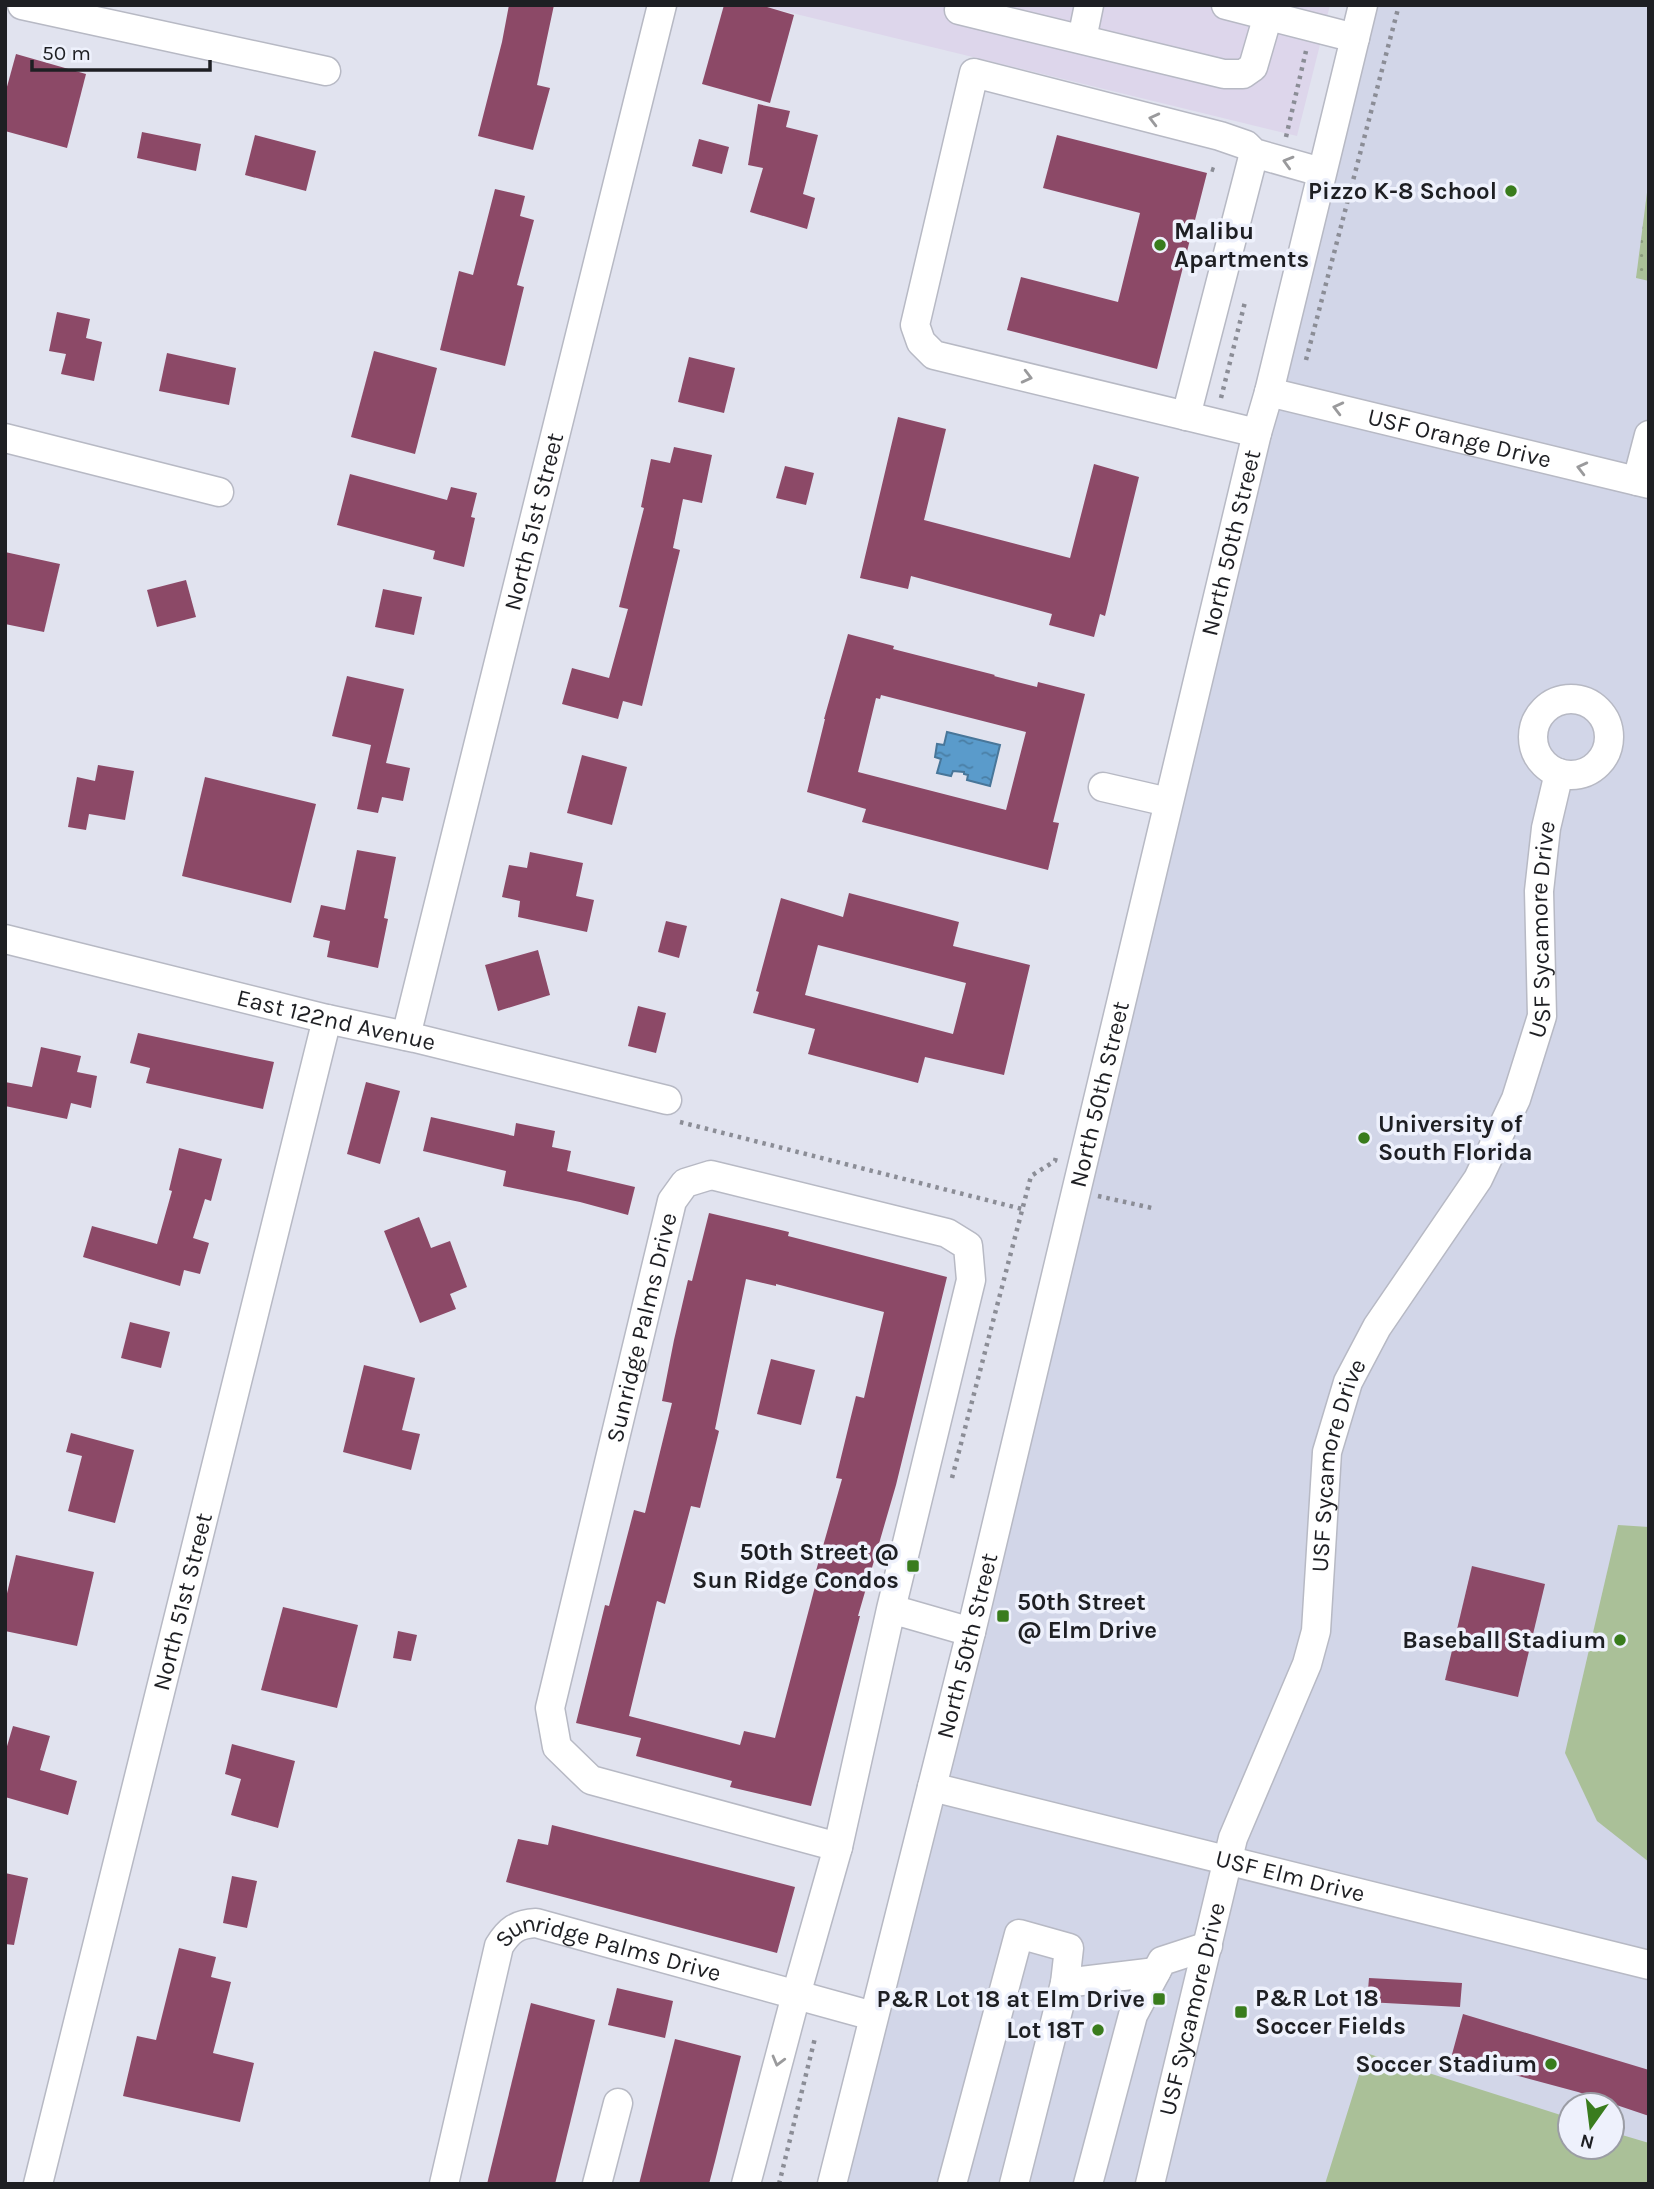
<svg xmlns="http://www.w3.org/2000/svg" width="1654" height="2189" viewBox="0 0 1654 2189" font-family="Karla,sans-serif">
<defs>
<pattern id="park-dots" width="8" height="8" patternUnits="userSpaceOnUse" patternTransform="scale(1.75)"><rect width="8" height="8" fill="#aac098"/><path d="M2 2h.1M6 6h.1" fill="none" stroke="#8a9b7c" stroke-width="1.8" stroke-linecap="round"/></pattern>
<pattern id="water-ripples" width="26" height="14" patternUnits="userSpaceOnUse" patternTransform="scale(1.75)"><rect width="26" height="14" fill="#5a9bcb"/><path d="M2 4q2-2 4 0t4 0M15 11q2-2 4 0t4 0" fill="none" stroke="#4a7ea4"/></pattern>
</defs>
<rect width="100%" height="100%" fill="#e1e3ef"/>
<polygon fill="#ddd6eb" points="759,5 1330,5 1297,136"/>
<path fill="#d2d6e8" fill-rule="evenodd" d="M1363 5H1649V2184H817ZM1570 2105H1612V2147H1570Z"/>
<g fill="#aac098">
<polygon points="1618,1525 1649,1527 1649,1862 1597,1821 1565,1753"/>
<polygon points="1366,2053 1570,2118 1570,2147 1612,2147 1612,2132 1649,2143 1649,2184 1325,2184"/>
</g>
<polygon fill="url(#park-dots)" points="1649,177 1649,281 1636,278"/>
<polygon fill="url(#water-ripples)" stroke="#487699" stroke-width="2" points="947,732 1000,745 990,786 967,780 968,775 964,774 964,772 953,771 951,776 937,773 941,759 935,757 937,744 944,745"/>
<g fill="#8c4967" fill-rule="evenodd">
<polygon points="509,5 554,5 537,85 550,88 533,150 478,136 502,42"/>
<polygon points="724,5 760,5 794,15 770,103 702,84"/>
<polygon points="16,54 86,74 67,148 5,131 5,94"/>
<polygon points="758,104 790,111 786,127 818,135 803,194 815,198 807,229 750,212 763,168 748,165"/>
<polygon points="142,132 201,144 196,171 137,158"/>
<polygon points="255,135 316,151 306,191 245,175"/>
<polygon points="1057,135 1207,173 1157,369 1007,330 1021,277 1118,302 1140,213 1043,188"/>
<polygon points="699,139 729,147 722,174 692,166"/>
<polygon points="495,189 525,196 520,216 534,220 517,285 524,287 505,366 440,350 459,271 473,275"/>
<polygon points="57,312 90,319 86,338 102,342 94,381 61,374 66,354 49,351"/>
<polygon points="374,351 437,368 415,454 351,437"/>
<polygon points="167,353 236,368 229,405 159,391"/>
<polygon points="689,357 735,368 724,413 678,402"/>
<polygon points="898,417 946,429 924,520 1070,558 1094,464 1139,477 1105,616 1100,614 1094,637 1049,625 1052,614 911,576 908,589 860,578"/>
<polygon points="674,447 712,455 702,503 683,499 673,548 680,550 642,706 623,701 618,719 562,704 572,668 609,678 628,609 619,607 644,508 641,507 651,459 670,463"/>
<polygon points="785,466 814,473 806,505 776,498"/>
<polygon points="350,474 447,500 451,487 477,493 471,517 475,518 464,567 433,559 435,551 337,525"/>
<polygon points="5,552 60,564 44,632 5,624"/>
<polygon points="186,580 196,617 157,627 147,590"/>
<polygon points="383,589 422,597 414,635 375,627"/>
<path d="M848 634 894 646 893 649 995 675 994 676 1037 687 1038 682 1085 694 1053 822 1059 823 1048 870 862 822 866 809 807 792 825 719H824ZM881 695 1026 732 1006 810 858 772 876 698 880 699Z"/>
<polygon points="347,676 404,689 386,763 410,768 403,801 382,797 378,813 357,809 371,745 332,736"/>
<polygon points="582,755 627,767 612,825 567,813"/>
<polygon points="98,765 134,771 125,820 89,814 86,830 68,827 77,777 95,781"/>
<polygon points="205,777 316,804 291,903 182,876"/>
<polygon points="357,850 396,857 384,918 388,919 378,968 327,957 330,941 313,937 321,905 345,910"/>
<polygon points="530,852 583,863 576,896 594,900 587,932 518,917 520,901 502,897 509,865 527,868"/>
<path d="M849 893 959 922 953 946 1030 965 1004 1075 925 1057 918 1083 808 1054 815 1029 753 1013 759 992 756 991 781 898 843 917ZM818 945 966 983 953 1034 805 995Z"/>
<polygon points="666,921 687,926 679,958 658,952"/>
<polygon points="538,950 550,995 498,1011 485,965"/>
<polygon points="638,1006 666,1013 656,1053 628,1046"/>
<polygon points="138,1033 274,1062 263,1109 146,1083 150,1068 130,1063"/>
<polygon points="41,1047 81,1056 77,1072 97,1076 91,1108 71,1103 67,1119 5,1106 5,1082 32,1087"/>
<polygon points="366,1082 400,1091 380,1164 347,1154"/>
<polygon points="431,1117 514,1136 516,1123 555,1131 552,1147 571,1151 567,1171 635,1187 628,1215 580,1202 503,1186 506,1171 423,1151"/>
<polygon points="179,1148 222,1159 211,1201 205,1199 193,1238 209,1243 200,1274 184,1270 180,1286 83,1257 92,1226 157,1244 172,1191 169,1190"/>
<path d="M709 1213 789 1232 788 1236 947 1277 896 1485 858 1616H860L811 1806 730 1787 732 1781 636 1756 641 1738 576 1723 605 1605 609 1606 634 1510 645 1513 672 1403 662 1401 674 1340 688 1280 692 1281ZM746 1279 776 1286V1284L884 1312 864 1398 856 1396 836 1478 842 1479 814 1578 817 1579 775 1738 744 1731 740 1745 629 1716 657 1601 665 1604 691 1506 700 1508 719 1431 715 1429Z"/>
<polygon points="419,1217 431,1248 450,1241 467,1287 450,1294 456,1309 420,1323 384,1231"/>
<polygon points="130,1322 170,1332 161,1368 121,1358"/>
<polygon points="771,1359 815,1370 801,1425 757,1414"/>
<polygon points="364,1365 415,1378 402,1430 420,1434 411,1470 343,1452"/>
<polygon points="71,1433 134,1450 115,1523 68,1511 82,1456 66,1452"/>
<polygon points="16,1555 94,1572 77,1646 5,1631 5,1602"/>
<polygon points="1472,1566 1545,1584 1518,1697 1445,1680"/>
<polygon points="283,1607 358,1625 337,1708 261,1690"/>
<polygon points="398,1631 417,1635 411,1661 393,1658"/>
<polygon points="13,1726 50,1736 40,1770 77,1781 68,1815 5,1797 5,1753"/>
<polygon points="232,1744 295,1761 278,1828 231,1815 241,1779 225,1774"/>
<polygon points="552,1825 795,1887 777,1953 506,1882 518,1839 548,1845"/>
<polygon points="5,1873 28,1878 14,1945 5,1944"/>
<polygon points="232,1876 257,1881 247,1928 223,1923"/>
<polygon points="179,1948 216,1957 211,1977 231,1982 213,2053 254,2063 240,2122 123,2096 137,2036 156,2040"/>
<polygon points="1369,1978 1462,1983 1460,2007 1367,2002"/>
<polygon points="617,1988 673,2001 665,2038 608,2025"/>
<polygon points="531,2003 595,2020 573,2111 555,2184 487,2184"/>
<polygon points="1463,2014 1649,2070 1649,2116 1578,2092 1451,2058"/>
<polygon points="675,2039 741,2056 715,2161 709,2184 639,2184"/>
</g>
<g fill="none" stroke-linecap="round" stroke-linejoin="round">
<g stroke="#b7b9c4" stroke-width="31">
<g id="minor">
<polyline points="22,5 326,71"/>
<polyline points="1226,5 1355,38"/>
<polyline points="959,10 1224,74 1243,74 1253,67 1271,5"/>
<polyline points="1082,39 1089,5"/>
<path id="s1" d="M1269 392 1649 484"/>
<polyline points="1186,416 1254,153"/>
<polyline points="1257,433 934,355 921,342 915,325 974,73 1220,136 1246,145 1254,153 1321,172"/>
<polyline points="5,438 219,492"/>
<polyline points="1637,481 1649,435"/>
<circle cx="1571" cy="737" r="38"/>
<polyline points="1103,787 1168,802"/>
<path id="s2" d="M5 939 327 1019 415 1038 667 1100"/>
<path id="s3" d="M406 1036 662 5"/>
<path id="s4" d="M891 1609 838 1847 591 1780 557 1747 550 1708 672 1201 685 1183 711 1175 947 1233 968 1246 971 1280 891 1609 971 1632"/>
<path id="s5" d="M932 1787 1649 1965"/>
<path id="s6" d="M38 2184 327 1019"/>
<path id="s7" d="M444 2184 499 1946C509 1930 517 1924 536 1923L873 2016"/>
<polyline points="597,2184 618,2103"/>
<polyline points="746,2184 796,1995 838,1847"/>
<path id="s8" d="M832 2184 971 1632 1257 433 1269 392 1363 5"/>
<polyline points="952,2184 1019,1934 1069,1948 1065,1983 1156,1972"/>
<polyline points="1014,2184 1065,1983"/>
<polyline points="1088,2184 1133,2015 1162,1961 1208,1946"/>
<path id="s9" d="M1150 2184 1233 1838 1307 1664 1316 1631 1327 1452 1348 1382 1377 1327 1478 1179 1516 1099 1542 1016 1539 891 1546 828 1559 773"/>
</g>
</g>
<g stroke="#8b8d96" stroke-width="4.5" stroke-dasharray="3.5 5" stroke-linecap="butt">
<polyline points="1286,137 1306,51"/>
<polyline points="1211,169 1217,171"/>
<polyline points="1306,360 1399,5"/>
<polyline points="1221,398 1245,302"/>
<polyline points="680,1122 1022,1209"/>
<polyline points="1098,1196 1152,1208"/>
<polyline points="952,1478 1031,1176 1055,1161 1056,1157"/>
<polyline points="779,2184 815,2038"/>
</g>
<use href="#minor" stroke="#fff" stroke-width="28"/>
</g>
<defs><path id="oneway-chevron" d="M-2-3.5L2.5 0L-2 3.5" fill="none" stroke-width="1.6" stroke-linecap="round" stroke-linejoin="round" transform="scale(1.75)"/></defs>
<g stroke="#9a9a9c">
<use href="#oneway-chevron" transform="translate(1154 119) rotate(-166)"/>
<use href="#oneway-chevron" transform="translate(1288 162) rotate(-164)"/>
<use href="#oneway-chevron" transform="translate(1027 377) rotate(14)"/>
<use href="#oneway-chevron" transform="translate(1338 408) rotate(-166)"/>
<use href="#oneway-chevron" transform="translate(1582 468) rotate(-166)"/>
<use href="#oneway-chevron" transform="translate(778 2061) rotate(105)"/>
</g>
<g fill="#397c1d" stroke="#eef1fc" stroke-width="2.5">
<circle cx="1511" cy="191" r="7"/>
<circle cx="1160" cy="245" r="7"/>
<circle cx="1364" cy="1138" r="7"/>
<rect x="906" y="1559" width="14" height="14" rx="3.5"/>
<rect x="996" y="1609" width="14" height="14" rx="3.5"/>
<circle cx="1620" cy="1640" r="7"/>
<rect x="1152" y="1992" width="14" height="14" rx="3.5"/>
<rect x="1234" y="2005" width="14" height="14" rx="3.5"/>
<circle cx="1098" cy="2030" r="7"/>
<circle cx="1551" cy="2064" r="7"/>
</g>
<g text-anchor="middle" stroke-width="7" stroke-linejoin="round" paint-order="stroke">
<g font-size="24" font-weight="bold" fill="#1e1f23" stroke="#eef1fc" text-anchor="end">
<text x="1497" y="199">Pizzo K-8 School</text>
<text x="1174" y="239" text-anchor="start">Malibu<tspan x="1174" dy="28">Apartments</tspan></text>
<text x="1378" y="1132" text-anchor="start">University of<tspan x="1378" dy="28">South Florida</tspan></text>
<text x="899" y="1560">50th Street @<tspan x="899" dy="28">Sun Ridge Condos</tspan></text>
<text x="1017" y="1610" text-anchor="start">50th Street<tspan x="1017" dy="28">@ Elm Drive</tspan></text>
<text x="1606" y="1648">Baseball Stadium</text>
<text x="1255" y="2006" text-anchor="start">P&amp;R Lot 18<tspan x="1255" dy="28">Soccer Fields</tspan></text>
<text x="1145" y="2007">P&amp;R Lot 18 at Elm Drive</text>
<text x="1084" y="2038">Lot 18T</text>
<text x="1537" y="2072">Soccer Stadium</text>
</g>
<g font-size="24" fill="#1e1f23" stroke="#eef1fc">
<text dy="8" stroke="none"><textPath href="#s1" startOffset="196">USF Orange Drive</textPath></text>
<text dy="8" stroke="none"><textPath href="#s3" startOffset="530">North 51st Street</textPath></text>
<text dy="8" stroke="none"><textPath href="#s8" startOffset="1689">North 50th Street</textPath></text>
<text dy="8" stroke="none"><textPath href="#s9" startOffset="1335">USF Sycamore Drive</textPath></text>
<text dy="8" stroke="none"><textPath href="#s2" startOffset="341">East 122nd Avenue</textPath></text>
<text dy="8" stroke="none"><textPath href="#s8" startOffset="1122">North 50th Street</textPath></text>
<text dy="8" stroke="none"><textPath href="#s4" startOffset="978">Sunridge Palms Drive</textPath></text>
<text dy="8" stroke="none"><textPath href="#s9" startOffset="747">USF Sycamore Drive</textPath></text>
<text dy="8" stroke="none"><textPath href="#s6" startOffset="600">North 51st Street</textPath></text>
<text dy="8" stroke="none"><textPath href="#s8" startOffset="555">North 50th Street</textPath></text>
<text dy="8" stroke="none"><textPath href="#s5" startOffset="369">USF Elm Drive</textPath></text>
<text dy="8" stroke="none"><textPath href="#s7" startOffset="364">Sunridge Palms Drive</textPath></text>
<text dy="8" stroke="none"><textPath href="#s9" startOffset="180">USF Sycamore Drive</textPath></text>
</g>
</g>
<rect width="1654" height="2189" fill="none" stroke="#1e1f23" stroke-width="14"/>
<g transform="translate(1591 2126) rotate(194)"><circle r="33" fill="#eef1fc" stroke="#9b9da5" stroke-width="2"/>
<path d="M0-5L12 26L0 18L-12 26Z" fill="#397c1d"/>
<text y="-10" font-size="19" font-weight="bold" text-anchor="middle" fill="#1e1f23">N</text>
</g>
<path d="M32 60v10h178v-10" fill="none" stroke="#1e1f23" stroke-width="3.5"/>
<text x="42" y="60" font-size="21" fill="#1e1f23" stroke="#eef1fc" stroke-width="5" paint-order="stroke">50 m</text>
</svg>
